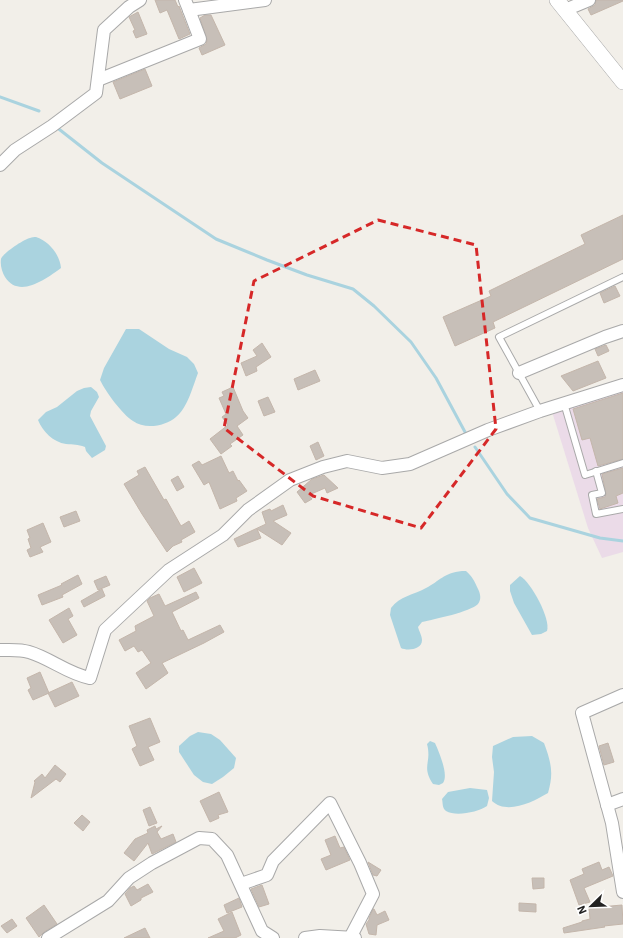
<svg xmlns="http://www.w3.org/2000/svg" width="623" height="938" viewBox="0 0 623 938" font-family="'IBM Plex Sans',sans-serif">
<rect width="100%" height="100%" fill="#f2efe9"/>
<polygon fill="#ebdbe8" points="623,378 623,552 602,558 588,528 549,402"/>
<g fill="#aad3df">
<path d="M36 237C49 241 60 255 61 268 46 279 19 299 5 277 2 272 0 265 1 259 2 254 24 239 30 238 32 237 34 237 36 237Z"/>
<path d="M126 329H139L169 349 187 357 194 364 198 373C193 386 187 409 176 417 166 426 145 430 133 421 122 414 106 392 100 380L104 368Z"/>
<path d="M91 387 97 392 99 397 91 411 90 416 106 446 105 450 92 458 86 451 85 447C77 444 74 445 66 444 53 442 43 432 38 420L46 412 57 407 77 391 84 388Z"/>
<path d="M462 571H466C472 576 475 582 478 589 480 593 482 599 478 604 470 612 435 619 422 622L418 627C419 631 422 636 422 640 422 650 407 651 401 648L390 615 391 608C400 596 413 595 426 588 440 581 443 573 462 571Z"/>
<path d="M520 576C531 582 551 619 547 631L541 634 532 635 514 603 510 591V585Z"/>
<polygon points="198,732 211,734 220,740 236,758 234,768 223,777 212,784 203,782 194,775 179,752 179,746 190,736"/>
<path d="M532 736 544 743C551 762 554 773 548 793 533 802 507 815 492 801L494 772 492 757 493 746 513 737Z"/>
<path d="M430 741 435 743C439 752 449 775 443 783L439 785 433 784C421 766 432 763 427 744Z"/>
<path d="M470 788 487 790 489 798 487 806C478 812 456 817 446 811 442 808 443 803 442 799L448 792Z"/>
</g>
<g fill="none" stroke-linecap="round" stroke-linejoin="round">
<g stroke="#aad3df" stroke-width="3">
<polyline points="0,97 39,111"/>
<polyline points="55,126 102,163 216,239 267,260 307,275 353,289 374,306 411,342 436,378 465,432"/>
<polyline points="475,447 507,494 530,518 600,538 623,541"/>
</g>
</g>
<g fill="#c7bfb8" stroke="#c4b6ab">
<polygon points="155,0 175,0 178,7 179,6 190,34 179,39 167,10 160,13"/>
<polygon points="596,0 623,0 623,1 591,15 588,9 595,5"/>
<polygon points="138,12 147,34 136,38 133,31 135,30 129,17"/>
<polygon points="205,15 211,15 225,45 202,55 199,48 206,44 207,40 200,18"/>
<polygon points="145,69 152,86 120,99 113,82"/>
<polygon points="623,215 623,259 493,322 495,328 455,346 443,317 491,296 489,291 585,244 581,235"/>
<polygon points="615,286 620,296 604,303 600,293"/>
<polygon points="262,343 271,357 256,367 257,371 246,376 241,363 257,356 253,350"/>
<polygon points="606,345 609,351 598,356 595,349"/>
<polygon points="598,361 606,378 573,391 561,376"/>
<polygon points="315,370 320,381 298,390 294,379"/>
<polygon points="233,387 243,411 248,418 237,426 243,435 230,444 232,446 221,454 210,439 228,425 222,417 226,414 219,398 224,396 222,392"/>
<polygon points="623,393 623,459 598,466 590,438 582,440 573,409"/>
<polygon points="268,397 275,412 264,416 258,401"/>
<polygon points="318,442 324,456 316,460 310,446"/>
<polygon points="221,456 229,473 233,471 238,481 239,480 247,491 236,498 237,501 220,509 209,482 204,485 192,465 199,461 202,465"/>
<polygon points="145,467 164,500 166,499 181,526 189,521 195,532 181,540 182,542 173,546 167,552 142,514 124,484 139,475 137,471"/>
<polygon points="623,468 623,493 616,496 618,503 600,509 597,499 605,497 606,494 602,474"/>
<polygon points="324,475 338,488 327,493 325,488 309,495 312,499 305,503 297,492 312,479"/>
<polygon points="178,476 184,487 177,491 171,480"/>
<polygon points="283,505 287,515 273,521 291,533 282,545 257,529 261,538 238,547 234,539 266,524 262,512 270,509 271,511"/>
<polygon points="76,511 80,521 64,527 60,517"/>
<polygon points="43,523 51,542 40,547 43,552 30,557 27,550 31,548 28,539 30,538 27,530"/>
<polygon points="194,568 202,583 184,592 177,577"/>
<polygon points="78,575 82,584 62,595 63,597 42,605 38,595 62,585 61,584"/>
<polygon points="106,576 110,585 98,590 94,581"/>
<polygon points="102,589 105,596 84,607 81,601"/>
<polygon points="196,592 199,598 172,612 181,631 183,630 188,640 220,625 224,632 204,643 162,663 168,673 146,689 136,673 151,663 142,650 138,652 134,646 125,651 119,640 136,631 135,626 154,616 147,601 150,598 159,594 165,606"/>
<polygon points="69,608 73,616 68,619 77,635 63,643 49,620"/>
<polygon points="40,672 49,693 33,700 28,690 31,688 27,678"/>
<polygon points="72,682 79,696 55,707 48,693"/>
<polygon points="150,718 160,742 148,747 154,760 140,766 132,749 137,746 129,726"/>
<polygon points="608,743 614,762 604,765 599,746"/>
<polygon points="55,765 66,774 60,782 56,779 31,798 35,782 34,781 42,774 45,778"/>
<polygon points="219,792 228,812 218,815 219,818 210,822 200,801"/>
<polygon points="150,807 157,823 149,826 143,810"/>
<polygon points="82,815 90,822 83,831 74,823"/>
<polygon points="155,826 156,829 162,826 157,832 161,839 173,834 176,842 152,854 148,843 134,861 124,853 135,839 148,833 147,830"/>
<polygon points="335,836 340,848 344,847 350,860 326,870 321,859 331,855 325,840"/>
<polygon points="368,862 381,870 377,876 373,875"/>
<polygon points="599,862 602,870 609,867 613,876 584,888 590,902 579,905 570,880 584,874 582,869"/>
<polygon points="532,878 544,878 544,888 533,889"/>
<polygon points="148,884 153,892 141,898 141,900 131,906 125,894 130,888 134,886 137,890"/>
<polygon points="262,885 269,904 259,907 251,889"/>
<polygon points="239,898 242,907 227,913 224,905"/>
<polygon points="519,903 536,904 536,912 519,911"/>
<polygon points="44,905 57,924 44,932 39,937 26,918"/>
<polygon points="622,905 623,924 604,926 605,927 564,933 563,928 582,922 582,921 590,919 589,908"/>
<polygon points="373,909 374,909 377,915 385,911 389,920 377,925 376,935 369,934 366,924 369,920 369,918"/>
<polygon points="232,912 241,935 235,938 208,938 224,931 218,919"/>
<polygon points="12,919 17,926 7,933 1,926"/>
<polygon points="145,928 150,938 124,938"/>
</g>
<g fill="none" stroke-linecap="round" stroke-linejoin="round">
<g stroke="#a9a9a9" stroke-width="8">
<g id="service">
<polyline points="564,403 585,475 623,463"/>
<polyline points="540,411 499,337 623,277"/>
<polyline points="596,471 602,493 592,495 596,514 623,509"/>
</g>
</g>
<g stroke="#a9a9a9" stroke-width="14">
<g id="minor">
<polyline points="185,0 189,10 265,0"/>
<polyline points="565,10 589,0"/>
<polyline points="98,80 200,39 189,10"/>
<polyline points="0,165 15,150 52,126 96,93 104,30 129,7 140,0"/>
<polyline points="519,373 605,337 623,331"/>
<path d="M0 650C9 650 20 649 29 652 50 658 68 674 90 678L105 630 169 570 223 535 248 510 290 480 323 467 347 461 382 468 410 464 488 430 540 411 623 385"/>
<polyline points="623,695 582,713 612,823 623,892"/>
<polyline points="607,805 623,799"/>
<polyline points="241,884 267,875 273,861 330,803 360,863 373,894 350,938"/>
<polyline points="48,938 108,901 129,878 152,863 199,838 212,839 227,855 262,931 273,938"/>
<polyline points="305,938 320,936 355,938"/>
</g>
</g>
<g stroke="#a9a9a9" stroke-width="16">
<polyline id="tertiary" points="557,0 623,82"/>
</g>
<use href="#service" stroke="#fff" stroke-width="6"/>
<use href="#minor" stroke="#fff" stroke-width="12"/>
<use href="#tertiary" stroke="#fff" stroke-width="15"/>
</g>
<path fill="none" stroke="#d62828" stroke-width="3" stroke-dasharray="8 5" stroke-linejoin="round" d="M378 220 476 245 496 429 421 528 313 496 224 428 254 281Z"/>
<g transform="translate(591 906) rotate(247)" stroke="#ffffff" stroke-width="3" paint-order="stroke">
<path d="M0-3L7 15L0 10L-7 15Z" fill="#222222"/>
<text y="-6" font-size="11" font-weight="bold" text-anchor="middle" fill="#222222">N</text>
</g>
</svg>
